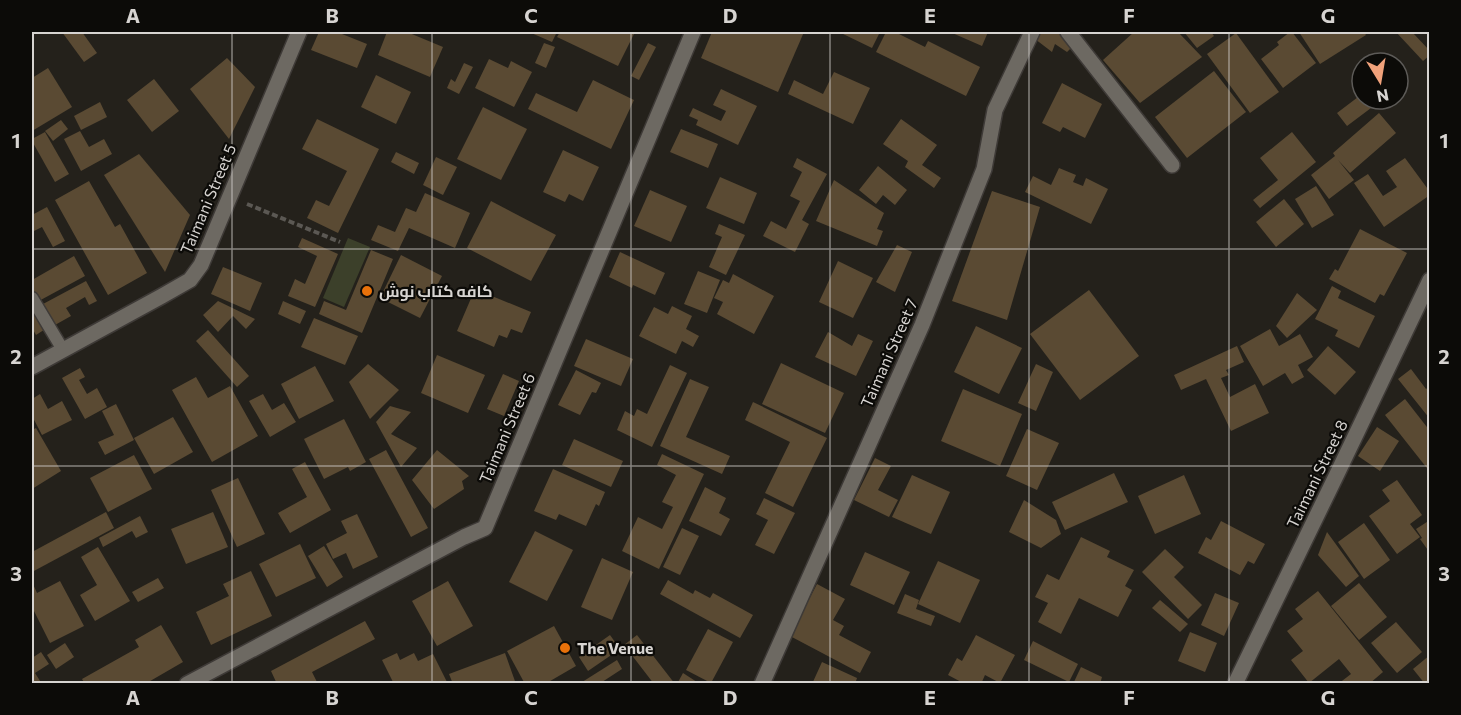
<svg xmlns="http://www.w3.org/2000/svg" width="1461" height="715" viewBox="0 0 1461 715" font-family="Commissioner,Cairo,sans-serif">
<rect width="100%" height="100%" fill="#24211b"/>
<polygon fill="#3c402a" points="348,238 370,247 344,307 323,298"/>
<g fill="#5a4a33">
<polygon points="62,32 82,32 97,53 84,62"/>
<polygon points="319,32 337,32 367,44 357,68 311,50"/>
<polygon points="387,32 407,32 443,47 430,77 378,55"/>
<polygon points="529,32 557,32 552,42"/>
<polygon points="560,32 635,32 618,66 557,37"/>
<polygon points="712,32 804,32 778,92 701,58"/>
<polygon points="839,32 880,32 872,48"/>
<polygon points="886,32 895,32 925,47 928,41 980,67 966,96 876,52"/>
<polygon points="950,32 988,32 982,46"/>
<polygon points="1040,32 1063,32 1074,45 1067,52 1055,44 1052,52 1035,39"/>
<polygon points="1134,32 1178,32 1202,57 1140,103 1103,60"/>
<polygon points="1184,32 1211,32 1214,36 1197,48"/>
<polygon points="1290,32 1292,32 1316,63 1283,88 1261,59 1279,45 1277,42"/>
<polygon points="1299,32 1364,32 1366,35 1320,64"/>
<polygon points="1396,32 1412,32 1430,51 1430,55 1423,61"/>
<polygon points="1236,33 1279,92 1250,113 1207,54"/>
<polygon points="544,43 555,47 546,68 535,63"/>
<polygon points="648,43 656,47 639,80 631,76"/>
<polygon points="227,58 255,87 229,139 190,89"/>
<polygon points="489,59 508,68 511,61 532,72 514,107 475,88"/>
<polygon points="464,63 473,67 459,94 447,88 451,79 455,82"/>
<polygon points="48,68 72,107 32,131 32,78"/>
<polygon points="1214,71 1246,112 1187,158 1155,117"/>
<polygon points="834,72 870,88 853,124 788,94 794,80 823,94"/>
<polygon points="376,75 411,92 396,124 361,107"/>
<polygon points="154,79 179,111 152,132 127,100"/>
<polygon points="593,80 634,100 611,149 528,109 536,93 577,112"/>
<polygon points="1062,83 1102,104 1085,138 1063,127 1060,132 1042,123"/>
<polygon points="721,89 757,106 738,145 696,125 698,120 689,116 693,108 721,121 726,111 713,105"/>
<polygon points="1362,94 1362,99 1383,99 1347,126 1337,113"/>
<polygon points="100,102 107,117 81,130 74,116"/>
<polygon points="483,107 527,129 501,180 457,159"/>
<polygon points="1379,113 1396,133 1350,173 1338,160 1354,180 1329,199 1311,175 1335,156 1333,153"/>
<polygon points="317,119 379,149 338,233 307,218 316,200 329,206 347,171 302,149"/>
<polygon points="901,119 937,145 922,165 941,178 934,188 905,167 908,161 883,144"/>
<polygon points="61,120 68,129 53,141 45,131"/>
<polygon points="681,129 718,144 708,168 670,152"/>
<polygon points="80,131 89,147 104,139 112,154 81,171 64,139"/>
<polygon points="45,132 69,174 55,182 32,141 32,139"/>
<polygon points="1292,132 1316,162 1260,208 1253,200 1278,180 1260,158"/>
<polygon points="563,150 599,167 583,201 569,194 565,202 543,192"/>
<polygon points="396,152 419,163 414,174 391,162"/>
<polygon points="139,154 190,215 165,272 104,175"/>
<polygon points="436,157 457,167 443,195 423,185"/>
<polygon points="797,158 827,174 802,220 809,224 795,252 763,236 771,221 786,229 800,201 790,196 802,172 793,167"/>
<polygon points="1405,158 1430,192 1430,195 1384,227 1354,183 1368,174 1383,196 1397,187 1386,171"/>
<polygon points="878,166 907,190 895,205 883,195 876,204 859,190"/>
<polygon points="1059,168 1076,175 1073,182 1083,186 1086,178 1108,189 1091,224 1025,192 1033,176 1051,185"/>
<polygon points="720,177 757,193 744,224 706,208"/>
<polygon points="834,180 884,213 877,229 883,231 877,246 816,221"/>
<polygon points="89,181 115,227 120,224 147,273 108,295 55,200"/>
<polygon points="1316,186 1334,215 1312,228 1295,199"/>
<polygon points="650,190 687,206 671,242 634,226"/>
<polygon points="992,191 1040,207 1007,320 952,301"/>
<polygon points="425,193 470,213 455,248 409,228 398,251 371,240 378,225 395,232 406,208 416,212"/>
<polygon points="1284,199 1304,224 1276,247 1256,222"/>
<polygon points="491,201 556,235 531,281 467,248"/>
<polygon points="47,207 65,241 53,247 42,227 32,232 32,215"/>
<polygon points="719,224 745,235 726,275 709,267 722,237 715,234"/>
<polygon points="1360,229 1407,253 1384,296 1380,294 1375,303 1329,279 1335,269 1338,271"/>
<polygon points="302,238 338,254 315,307 288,296 295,279 305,284 317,256 298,247"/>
<polygon points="897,245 912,252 895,292 876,282"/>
<polygon points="371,250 393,259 362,333 319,314 324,301 346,310"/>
<polygon points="620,252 665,273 655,295 633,285 632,288 609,277"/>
<polygon points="401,255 442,276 420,318 380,298"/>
<polygon points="74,256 85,276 37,302 32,292 32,280"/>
<polygon points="838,261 873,278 853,318 819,302"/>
<polygon points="223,267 262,283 250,311 211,294"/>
<polygon points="698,271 720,280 707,313 684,304"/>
<polygon points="733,274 774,296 754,334 717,314 723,302 714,298 723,280 729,283"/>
<polygon points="86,281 97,301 89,305 85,297 66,308 71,316 55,325 43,304"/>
<polygon points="1332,286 1341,291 1338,298 1375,316 1359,348 1335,336 1338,330 1315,319"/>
<polygon points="475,289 531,312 522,333 511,329 507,338 499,335 494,347 457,331"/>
<polygon points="1089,290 1139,356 1080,400 1030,334"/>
<polygon points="1297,293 1317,310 1287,338 1276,326"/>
<polygon points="218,301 255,319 246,329 233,316 218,332 203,315"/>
<polygon points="283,301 306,311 300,324 278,314"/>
<polygon points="32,304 47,328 36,335 32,328"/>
<polygon points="672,306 692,316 686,329 699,336 693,347 682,341 676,354 639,336 654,307 668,314"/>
<polygon points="314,318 358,336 345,365 301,347"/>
<polygon points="976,326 1022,348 999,394 954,372"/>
<polygon points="1270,329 1279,346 1300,334 1313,357 1298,365 1304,377 1292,384 1285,373 1263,386 1240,346"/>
<polygon points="208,330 249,376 237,387 196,341"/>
<polygon points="828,332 852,346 858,334 873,341 856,376 815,357"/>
<polygon points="586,339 633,359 621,386 574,366"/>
<polygon points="1237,346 1244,362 1226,370 1229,375 1221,378 1230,397 1255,384 1269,413 1231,431 1206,379 1181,390 1174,375"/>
<polygon points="1328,346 1356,372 1335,395 1307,370"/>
<polygon points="437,355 485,375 468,413 421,393"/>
<polygon points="781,363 844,393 825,433 762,404"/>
<polygon points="368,364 399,390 370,419 349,382"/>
<polygon points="1036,364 1053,372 1036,411 1018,403"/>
<polygon points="670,365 687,373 652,447 617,430 625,411 634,416 637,409 647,414"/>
<polygon points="315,366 334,401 299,419 281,384"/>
<polygon points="80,368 85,377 79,380 87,394 97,388 107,407 85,419 62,378"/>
<polygon points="1411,369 1426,389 1430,386 1430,419 1398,379"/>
<polygon points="576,370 601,383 596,393 592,392 580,415 558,405"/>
<polygon points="503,374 519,381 504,416 487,409"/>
<polygon points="196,377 208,398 230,386 258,436 212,462 172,390"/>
<polygon points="690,379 709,387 686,437 730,456 722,474 660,446"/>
<polygon points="963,389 1022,414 1000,466 941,441"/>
<polygon points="40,394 48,409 62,401 72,420 42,435 32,416 32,399"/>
<polygon points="263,394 272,410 284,403 296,422 270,437 249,401"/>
<polygon points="1405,399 1430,431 1430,472 1385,415"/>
<polygon points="753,402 827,438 793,507 765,493 790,442 745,420"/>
<polygon points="116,404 134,440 105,455 98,442 114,435 102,411"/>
<polygon points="390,406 411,412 391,434 417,448 401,467 376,422"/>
<polygon points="173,417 193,452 154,474 134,438"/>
<polygon points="344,419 366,462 350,471 348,467 324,479 304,439"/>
<polygon points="1377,427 1399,441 1380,471 1358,456"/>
<polygon points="36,428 61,471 32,489 32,430"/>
<polygon points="1027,429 1059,443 1037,490 1006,476"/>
<polygon points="574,439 623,461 611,487 562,465"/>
<polygon points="386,450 428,528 411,537 369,459"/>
<polygon points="437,450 469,476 462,481 464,489 434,509 412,480"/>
<polygon points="662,454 704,474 659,569 622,551 638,517 662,529 673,507 662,502 676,475 657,465"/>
<polygon points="134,455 152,489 108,512 90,478"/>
<polygon points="875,458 891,466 878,490 898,500 889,517 854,500"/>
<polygon points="305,462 331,510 290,533 278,513 307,497 292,469"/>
<polygon points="553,469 605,492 599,506 596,504 586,526 559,514 556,520 534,511"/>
<polygon points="1114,473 1128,502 1065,530 1052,502"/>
<polygon points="912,475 950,492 931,534 892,517"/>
<polygon points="1184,475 1201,514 1155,534 1138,496"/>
<polygon points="238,478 265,534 237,547 211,490"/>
<polygon points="1397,480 1422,515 1410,524 1420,537 1397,554 1369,516 1390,501 1382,490"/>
<polygon points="705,487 726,498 719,513 730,519 721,536 689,521"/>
<polygon points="764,498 795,513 774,554 755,545 768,520 756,514"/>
<polygon points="1024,500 1056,520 1061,534 1041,548 1009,532"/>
<polygon points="106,512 114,528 32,572 32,552"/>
<polygon points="213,512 228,547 186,564 171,529"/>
<polygon points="357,514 378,557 353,569 346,553 333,559 326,544 347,533 341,521"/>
<polygon points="140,516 148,532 136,538 132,531 103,547 99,538"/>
<polygon points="1430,520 1430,553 1420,539 1422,538 1416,529"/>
<polygon points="1221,521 1265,544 1254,564 1248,561 1240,575 1198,553 1206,537 1211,540"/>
<polygon points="1364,523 1390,560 1364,579 1338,542"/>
<polygon points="682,528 699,536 680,575 663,567"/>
<polygon points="535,531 573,550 547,601 509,582"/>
<polygon points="1327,532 1359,576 1346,587 1318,555"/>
<polygon points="1081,537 1110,551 1107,557 1134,570 1125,586 1132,590 1118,617 1079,598 1061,634 1038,622 1048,603 1035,597 1047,574 1059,580"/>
<polygon points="300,544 316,578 276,597 259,564"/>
<polygon points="324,546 343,577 327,587 308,556"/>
<polygon points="98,547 130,601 95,621 80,595 97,585 81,557"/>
<polygon points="1165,549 1184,567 1174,577 1202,605 1188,619 1142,572"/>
<polygon points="865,552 910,572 894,605 850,585"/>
<polygon points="602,558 633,572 612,620 581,607"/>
<polygon points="938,561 980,580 960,623 918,604"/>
<polygon points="251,571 272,616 211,645 196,612 229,596 223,584"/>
<polygon points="158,578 164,588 138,602 132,592"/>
<polygon points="668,580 693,594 695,590 710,598 713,593 753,615 740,638 660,594"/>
<polygon points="60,581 84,626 50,643 32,607 32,582 37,593"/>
<polygon points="448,581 473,626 437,646 412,601"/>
<polygon points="1359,583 1387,617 1359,640 1331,606"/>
<polygon points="817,584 845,599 833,620 844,626 839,635 871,652 860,673 790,636"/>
<polygon points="1318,591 1383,672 1369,684 1338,684 1351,674 1339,659 1309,683 1291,660 1303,651 1287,631 1303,619 1295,609"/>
<polygon points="1215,593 1239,603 1224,636 1201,625"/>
<polygon points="905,594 919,600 916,609 935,616 931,626 897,613"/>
<polygon points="1160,600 1188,624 1180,632 1152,608"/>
<polygon points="365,621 375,639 312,672 318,684 277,684 271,671"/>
<polygon points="1396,622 1422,652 1397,673 1371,643"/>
<polygon points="161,625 183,662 145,684 85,684 82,679 139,647 135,640"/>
<polygon points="554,626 576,666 545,684 525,684 507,651"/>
<polygon points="708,629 733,642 711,683 686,670"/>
<polygon points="1190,632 1217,643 1205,672 1178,661"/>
<polygon points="610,635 620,649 588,671 579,657"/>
<polygon points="637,635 675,684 654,684 624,645"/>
<polygon points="976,635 1015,655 1000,683 985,675 981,684 965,684 948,675 957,658 962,661"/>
<polygon points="1033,641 1078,664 1069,682 1024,660"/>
<polygon points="65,643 74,657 56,669 47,655"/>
<polygon points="41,652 49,664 35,673 42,684 32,684 32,658"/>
<polygon points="397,653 400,660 414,653 418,661 433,654 448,684 394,684 382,660"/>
<polygon points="505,653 516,684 453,684 449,674"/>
<polygon points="1430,655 1430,684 1425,684 1413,669"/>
<polygon points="617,660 622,669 599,684 579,684"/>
<polygon points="822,662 857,678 855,684 812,684"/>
<polygon points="1081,667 1102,677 1100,684 1073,684"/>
<polygon points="683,673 700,684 677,684"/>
</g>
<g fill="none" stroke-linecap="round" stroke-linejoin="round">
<g stroke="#3e3a37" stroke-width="15">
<polyline id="lane" points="32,298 63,350"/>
</g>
<g stroke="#3e3a37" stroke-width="18">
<g id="street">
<polyline points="1068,32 1172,165"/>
<polyline points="32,367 162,296 190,280 201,265 299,32"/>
<polyline points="187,684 464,537 485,528 693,32"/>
<polyline points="762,684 922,325 984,169 995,110 1032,32"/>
<polyline points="1235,684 1337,474 1430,280"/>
</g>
</g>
<polyline stroke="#5b5853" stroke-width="4" stroke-dasharray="6 3" stroke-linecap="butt" points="247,204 340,242"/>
<use href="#lane" stroke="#6d6962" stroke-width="12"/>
<use href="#street" stroke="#6d6962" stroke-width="15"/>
</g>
<path fill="none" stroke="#d7d4d1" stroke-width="1.5" stroke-opacity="0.55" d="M232 32V684M432 32V684M631 32V684M830 32V684M1029 32V684M1229 32V684M32 249H1430M32 466H1430"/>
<g fill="#e8710a" stroke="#0c0b08" stroke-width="2">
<circle cx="367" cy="291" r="6"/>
<circle cx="565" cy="648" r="6"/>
</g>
<g text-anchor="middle" stroke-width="4.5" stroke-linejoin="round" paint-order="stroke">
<g font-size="16" fill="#d7d4d1" stroke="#0c0b08">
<text transform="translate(208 199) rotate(-67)" y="6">Taimani Street 5</text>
<text transform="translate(889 353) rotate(-66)" y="6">Taimani Street 7</text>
<text transform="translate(507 428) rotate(-67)" y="6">Taimani Street 6</text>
<text transform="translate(1317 474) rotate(-64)" y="6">Taimani Street 8</text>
</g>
<g font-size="16" font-weight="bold" fill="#d7d4d1" stroke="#0c0b08" text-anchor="start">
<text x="379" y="297">کافه کتاب نوش</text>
<text x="577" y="654">The Venue</text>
</g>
</g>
<rect width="1461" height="715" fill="none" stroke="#0c0b08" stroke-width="66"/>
<g transform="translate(1380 81) rotate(169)"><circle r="28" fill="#0c0b08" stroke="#5d5b58" stroke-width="1.5"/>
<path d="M0-4.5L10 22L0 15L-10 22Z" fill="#f1a27b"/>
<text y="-9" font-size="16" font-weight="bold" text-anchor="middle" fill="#d7d4d1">N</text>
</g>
<rect x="33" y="33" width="1395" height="649" fill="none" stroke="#d7d4d1" stroke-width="2"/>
<g font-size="20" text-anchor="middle" font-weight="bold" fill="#d7d4d1">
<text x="133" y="23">A</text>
<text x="332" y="23">B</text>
<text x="531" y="23">C</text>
<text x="730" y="23">D</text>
<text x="930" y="23">E</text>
<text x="1129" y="23">F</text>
<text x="1328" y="23">G</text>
<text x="16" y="148">1</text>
<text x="1444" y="148">1</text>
<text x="16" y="364">2</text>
<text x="1444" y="364">2</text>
<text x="16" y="581">3</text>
<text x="1444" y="581">3</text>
<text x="133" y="705">A</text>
<text x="332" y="705">B</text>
<text x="531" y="705">C</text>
<text x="730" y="705">D</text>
<text x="930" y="705">E</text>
<text x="1129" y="705">F</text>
<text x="1328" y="705">G</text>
</g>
</svg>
